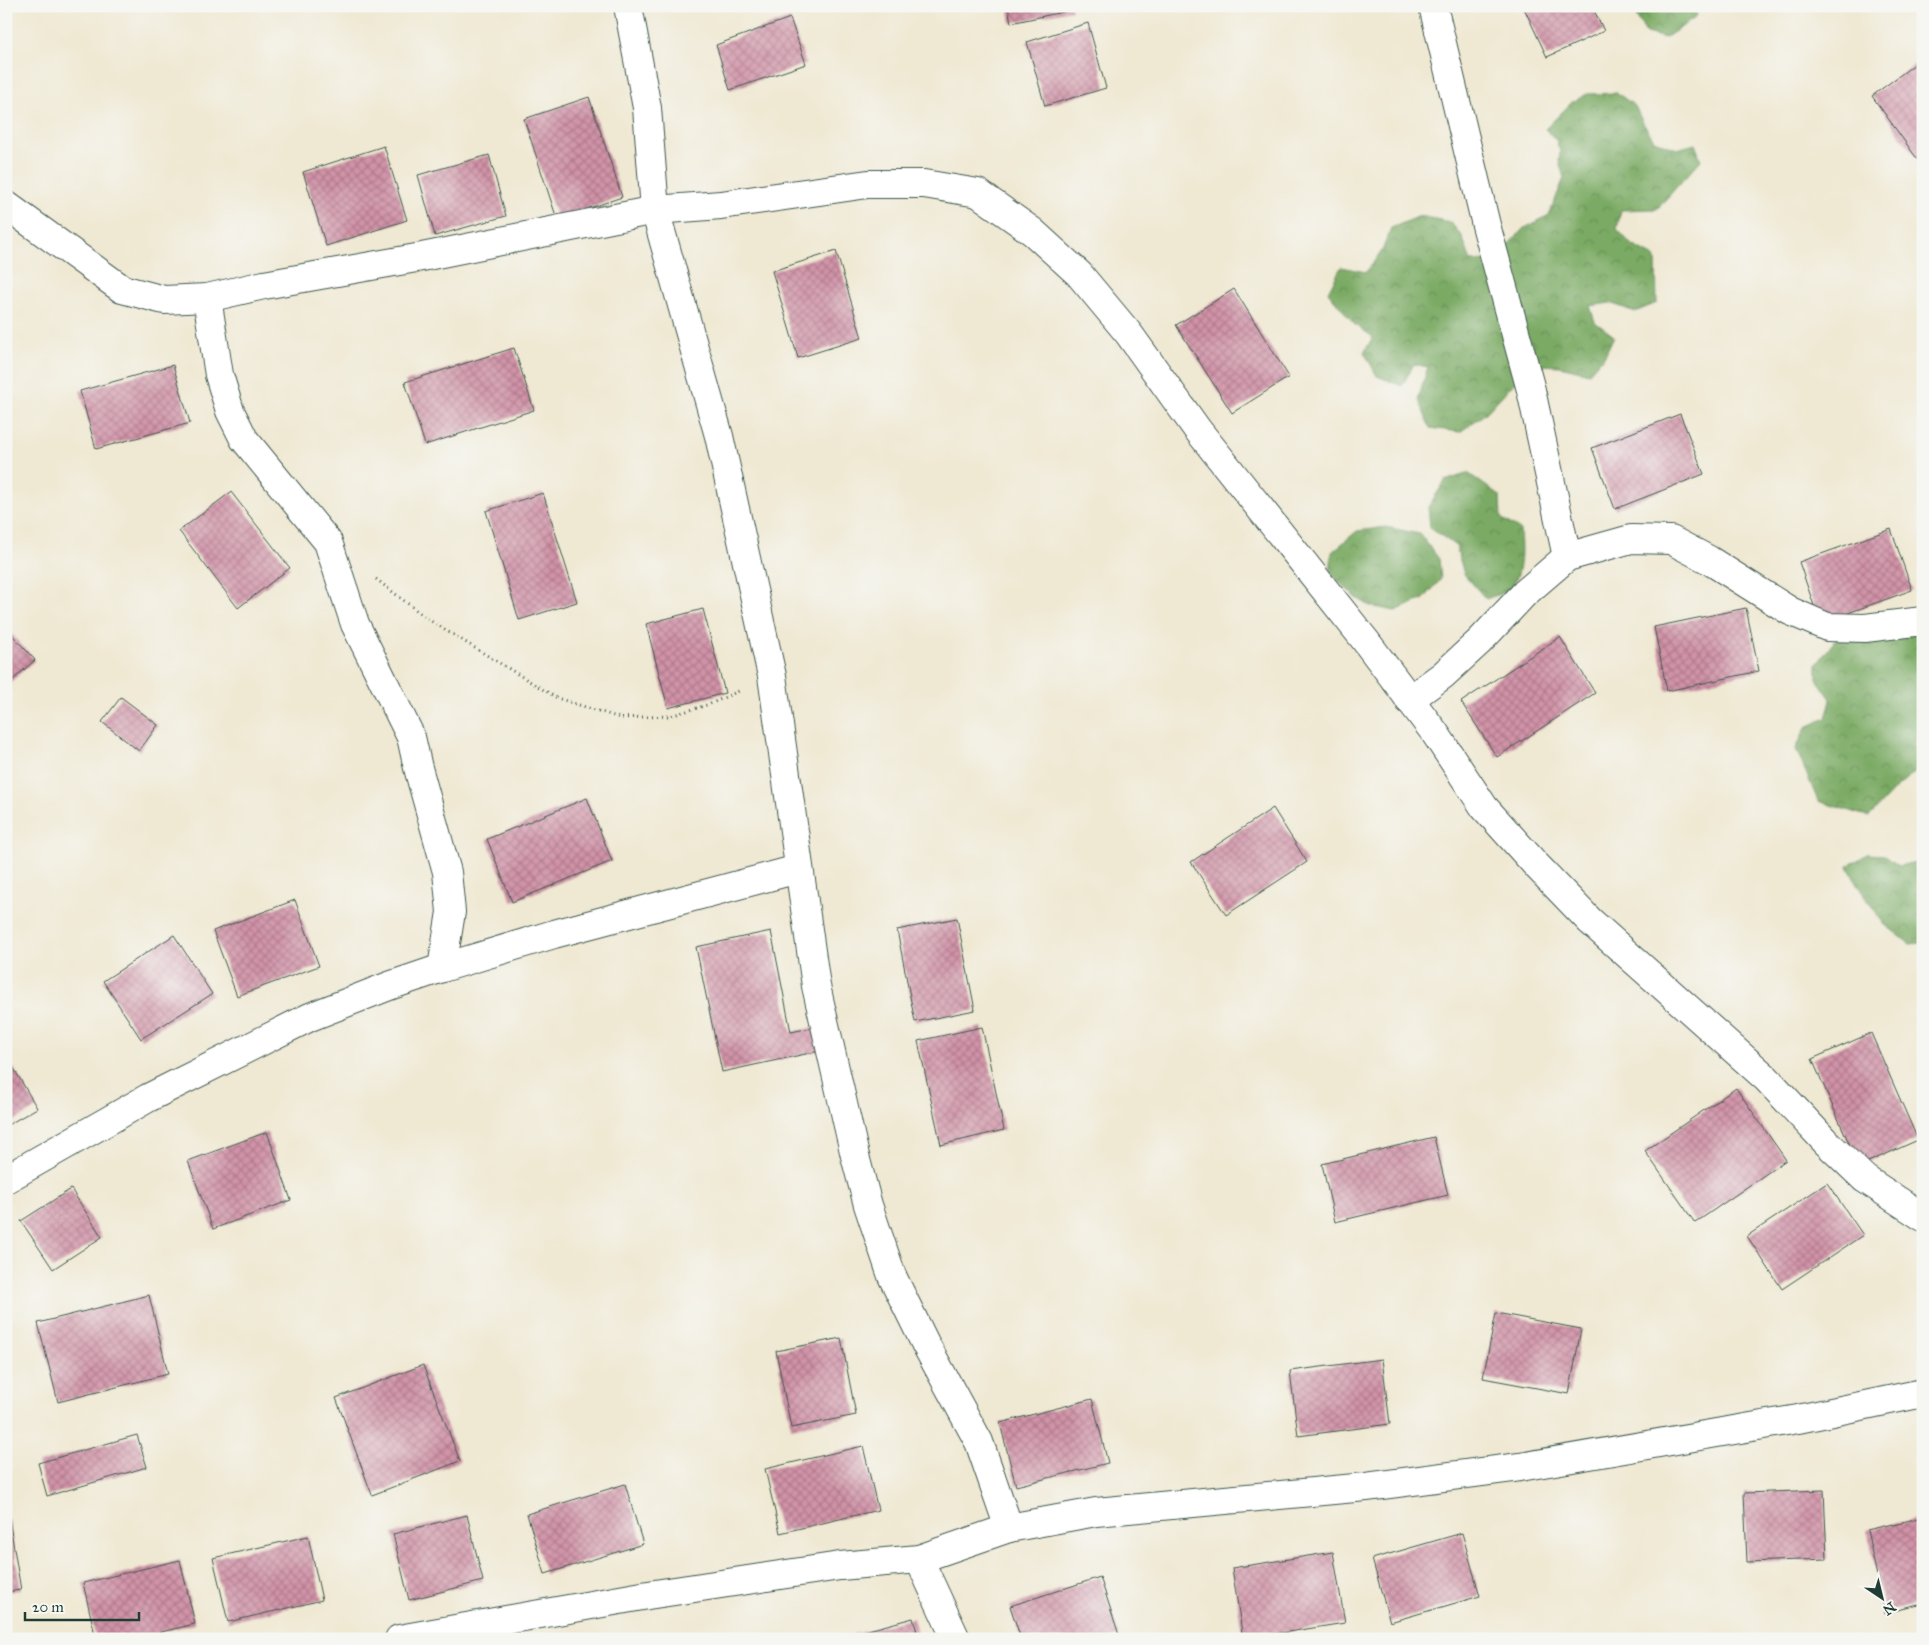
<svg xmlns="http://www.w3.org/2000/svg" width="1929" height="1645" viewBox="0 0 1929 1645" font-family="'IM FELL Great Primer',serif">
<defs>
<pattern id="forest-crowns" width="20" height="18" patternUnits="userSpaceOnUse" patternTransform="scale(1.25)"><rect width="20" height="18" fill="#7aaa64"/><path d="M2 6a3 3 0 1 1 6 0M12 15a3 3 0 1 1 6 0" fill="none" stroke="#638c53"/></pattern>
<pattern id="building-cross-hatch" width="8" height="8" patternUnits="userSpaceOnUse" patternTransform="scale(1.25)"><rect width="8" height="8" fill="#d293a8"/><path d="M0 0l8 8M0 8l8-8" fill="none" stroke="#aa798a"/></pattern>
</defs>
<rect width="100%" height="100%" fill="#f6f6f2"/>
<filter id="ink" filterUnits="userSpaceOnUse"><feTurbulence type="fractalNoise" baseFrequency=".02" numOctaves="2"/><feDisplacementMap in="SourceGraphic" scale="10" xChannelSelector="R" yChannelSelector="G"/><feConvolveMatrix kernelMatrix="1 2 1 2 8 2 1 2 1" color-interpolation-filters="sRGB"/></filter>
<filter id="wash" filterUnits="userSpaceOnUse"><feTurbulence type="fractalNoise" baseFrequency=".0096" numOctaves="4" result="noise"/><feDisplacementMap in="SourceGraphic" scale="20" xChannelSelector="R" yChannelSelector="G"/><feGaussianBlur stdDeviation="1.12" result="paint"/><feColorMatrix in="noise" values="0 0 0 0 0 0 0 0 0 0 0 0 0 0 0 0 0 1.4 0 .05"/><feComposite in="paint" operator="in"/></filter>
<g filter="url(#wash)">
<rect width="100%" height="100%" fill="#efe8d2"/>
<g fill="url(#forest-crowns)" stroke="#4c744c">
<polygon points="1633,6 1699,6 1695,18 1665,38 1646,33 1636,16"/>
<polygon points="1617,93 1635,106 1643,123 1654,140 1677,149 1695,144 1701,160 1657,209 1621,210 1617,229 1631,244 1656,258 1657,303 1635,312 1610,303 1590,306 1595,322 1614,336 1605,355 1589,373 1560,366 1538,365 1509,388 1486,413 1460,432 1430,428 1418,398 1428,367 1414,364 1402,386 1377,376 1364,352 1373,337 1354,324 1328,292 1341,267 1366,272 1382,251 1391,228 1420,216 1450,222 1462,236 1471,261 1486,260 1506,247 1523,229 1549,215 1564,178 1559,161 1560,151 1556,140 1545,129 1572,102 1587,94"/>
<path d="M1468 473 1500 496 1501 518 1520 530C1521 548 1524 576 1508 590 1503 594 1493 596 1486 599L1464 574 1456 546 1430 528 1428 507 1445 481Z"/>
<polygon points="1386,527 1420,534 1439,559 1441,579 1424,599 1395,611 1370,606 1355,597 1330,573 1332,552 1357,531"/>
<polygon points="1882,624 1902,639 1920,625 1923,626 1923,716 1915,744 1917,771 1896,788 1869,817 1818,801 1796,749 1806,727 1826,718 1831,699 1817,679 1817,664 1839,635"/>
<polygon points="1867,854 1884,855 1899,866 1923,860 1923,943 1910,944 1884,924 1858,886 1848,866"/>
</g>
<g id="blocks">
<g fill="url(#building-cross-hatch)">
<polygon points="1008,6 1071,6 1072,10 1011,23"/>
<polygon points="1523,6 1592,6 1604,31 1547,57"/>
<polygon points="790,18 806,64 730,90 716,45"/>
<polygon points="1088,23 1106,88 1045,106 1027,42"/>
<polygon points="1923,58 1923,157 1918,160 1872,96"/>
<polygon points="589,97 622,197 557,219 524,119"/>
<polygon points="384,146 407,220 326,246 303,172"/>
<polygon points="489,155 506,216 435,236 418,175"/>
<polygon points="836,251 862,338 798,358 772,271"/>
<polygon points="1234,289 1289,377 1232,413 1176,325"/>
<polygon points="514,348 534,410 425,445 405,382"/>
<polygon points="173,365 190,423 96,449 80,391"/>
<polygon points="1680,414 1704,474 1615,509 1592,448"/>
<polygon points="231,492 290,568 238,608 179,531"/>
<polygon points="543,493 577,602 519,620 486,511"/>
<polygon points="1891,529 1912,590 1820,623 1799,562"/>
<polygon points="1746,608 1759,671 1667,691 1654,627"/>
<polygon points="703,609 725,693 668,708 646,624"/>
<polygon points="6,628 35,660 6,686"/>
<polygon points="1560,637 1595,693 1497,757 1461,702"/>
<polygon points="121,697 158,725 139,751 102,722"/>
<polygon points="587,798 612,861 512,902 487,839"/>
<polygon points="1273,808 1307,862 1226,915 1191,862"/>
<polygon points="295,900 319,966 237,996 213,931"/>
<polygon points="957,918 975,1010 915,1022 897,930"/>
<polygon points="771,931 791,1032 820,1026 824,1050 722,1072 696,947"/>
<polygon points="174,935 212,994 141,1039 103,981"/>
<polygon points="982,1027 1004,1130 941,1145 918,1041"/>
<polygon points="1871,1033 1918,1140 1859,1166 1812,1059"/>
<polygon points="6,1055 37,1108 6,1126"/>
<polygon points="1736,1088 1786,1160 1695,1223 1645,1151"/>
<polygon points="267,1132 291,1200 213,1229 188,1161"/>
<polygon points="1434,1137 1448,1195 1335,1222 1322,1164"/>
<polygon points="1827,1183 1863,1235 1782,1289 1747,1236"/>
<polygon points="71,1189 102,1237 53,1269 21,1221"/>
<polygon points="149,1295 168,1374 58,1402 38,1323"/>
<polygon points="1496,1313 1581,1329 1569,1394 1483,1378"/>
<polygon points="841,1338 856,1415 791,1428 776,1351"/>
<polygon points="6,1344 12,1355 6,1358"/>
<polygon points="1382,1359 1390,1424 1298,1436 1290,1371"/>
<polygon points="423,1365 460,1461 372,1495 336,1398"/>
<polygon points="1092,1399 1108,1463 1016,1486 1000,1423"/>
<polygon points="137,1435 147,1467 47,1496 38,1463"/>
<polygon points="863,1446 878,1510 780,1533 765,1469"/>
<polygon points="625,1484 643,1544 545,1574 527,1514"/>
<polygon points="1824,1490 1827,1559 1747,1562 1744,1493"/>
<polygon points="467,1515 483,1581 409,1600 393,1534"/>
<polygon points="1923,1517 1923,1604 1885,1613 1867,1530"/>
<polygon points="6,1519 9,1519 21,1590 6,1592"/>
<polygon points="1462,1533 1480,1596 1390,1622 1372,1559"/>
<polygon points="308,1536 322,1600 228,1622 213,1558"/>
<polygon points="1333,1552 1345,1623 1243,1639 1232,1568"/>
<polygon points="180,1560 195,1624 131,1639 96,1639 83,1583"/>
<polygon points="1100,1577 1119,1635 1108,1639 1021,1639 1010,1606"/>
<polygon points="913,1618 919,1639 839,1639 839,1638"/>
</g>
</g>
</g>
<g filter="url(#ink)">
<use href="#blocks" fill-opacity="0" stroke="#3e574c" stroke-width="1"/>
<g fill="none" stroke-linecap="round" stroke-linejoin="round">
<g stroke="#3e574c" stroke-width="30">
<g id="minor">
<polyline points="628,6 647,108 655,210 719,436 772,676 816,986 855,1156 868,1205 892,1276 925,1343 979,1442 1009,1528"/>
<polyline points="1433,6 1486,225 1531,390 1567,557"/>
<polyline points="6,205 122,289 164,300 207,298 264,285 422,257 655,210 721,205 868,184 924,184 978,193 1033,232 1079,274 1129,334 1197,429 1365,640 1435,733 1484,807 1537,866 1590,921 1766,1078 1825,1141 1865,1179 1923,1217"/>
<polyline points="1409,700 1443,675 1480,641 1525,593 1567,557 1631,539 1671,540 1709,560 1790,611 1827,627 1865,628 1923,621"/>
<polyline points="442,968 554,934 798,869"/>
<polyline points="6,1179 148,1098 310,1017 389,986 442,968 451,912 447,872 418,768 411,737 355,624 328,542 244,439 230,411 219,375 207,298"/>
<polyline points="919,1559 956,1639"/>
<polyline points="399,1639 648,1595 840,1566 919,1559 1009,1528 1096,1512 1366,1487 1520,1467 1798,1419 1923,1393"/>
</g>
</g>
<polyline stroke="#3e574c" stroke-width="3" stroke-dasharray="1 4" stroke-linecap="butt" points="376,579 429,620 557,698 620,718 670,716 710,704 741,690"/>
<use href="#minor" stroke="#fff" stroke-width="28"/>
</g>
</g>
<rect width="1929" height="1645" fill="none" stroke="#f6f6f2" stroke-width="25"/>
<g transform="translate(1882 1598) rotate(145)" stroke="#f6f6f2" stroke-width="4" paint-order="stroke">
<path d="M0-4L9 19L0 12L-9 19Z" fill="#1f3d34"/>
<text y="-8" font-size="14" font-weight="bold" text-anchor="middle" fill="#1f3d34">N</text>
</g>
<path d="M25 1612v8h114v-8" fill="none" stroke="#1f3d34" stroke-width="2.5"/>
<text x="32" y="1612" font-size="15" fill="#1f3d34" stroke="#f6f6f2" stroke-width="4" paint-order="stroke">20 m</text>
</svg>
